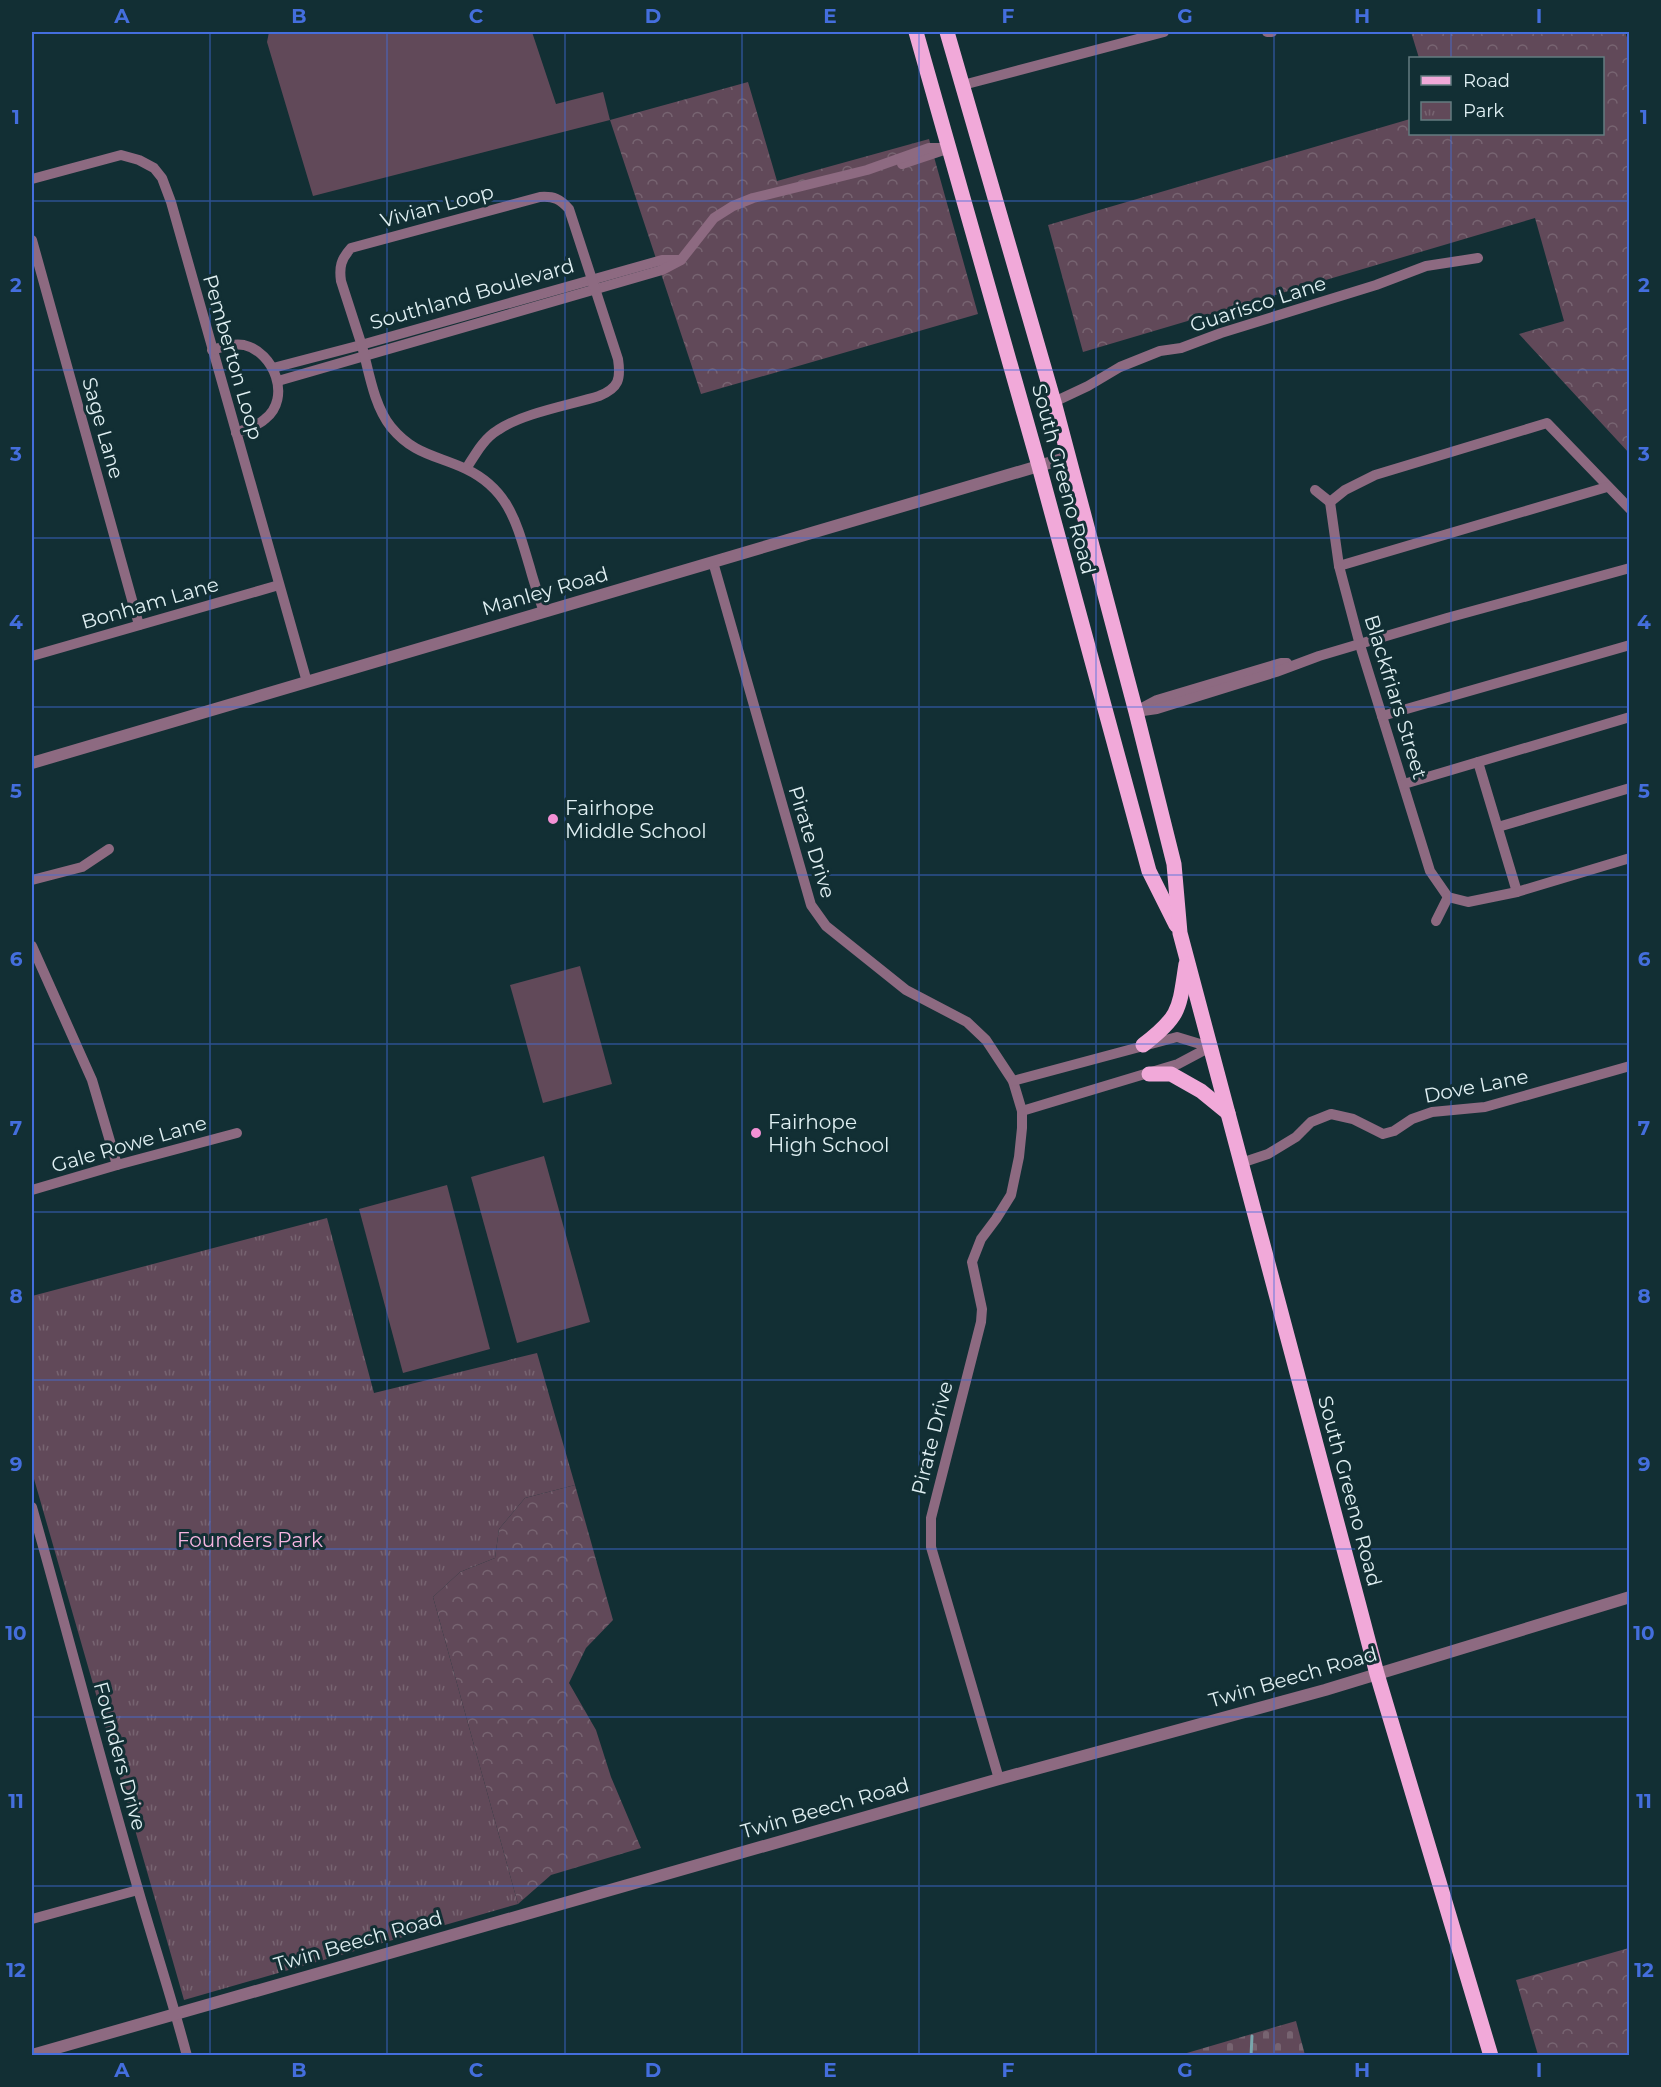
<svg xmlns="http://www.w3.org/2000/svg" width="1661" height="2087" viewBox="0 0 1661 2087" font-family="Montserrat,sans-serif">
<defs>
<pattern id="forest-crowns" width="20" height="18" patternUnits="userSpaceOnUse" patternTransform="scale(1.5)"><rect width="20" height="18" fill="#614959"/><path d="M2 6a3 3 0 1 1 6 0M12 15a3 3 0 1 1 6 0" fill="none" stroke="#776471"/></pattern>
<pattern id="cemetery-stones" width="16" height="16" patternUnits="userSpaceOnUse" patternTransform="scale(1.5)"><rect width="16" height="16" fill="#614959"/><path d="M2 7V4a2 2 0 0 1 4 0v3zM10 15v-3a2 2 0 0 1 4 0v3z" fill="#776471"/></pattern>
<pattern id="park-tufts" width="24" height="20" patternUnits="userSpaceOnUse" patternTransform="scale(1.5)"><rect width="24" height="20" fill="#614959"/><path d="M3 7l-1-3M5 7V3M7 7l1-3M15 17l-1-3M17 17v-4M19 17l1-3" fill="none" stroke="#776471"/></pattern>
</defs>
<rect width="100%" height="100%" fill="#122f34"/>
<g fill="#614959">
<polygon points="269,32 532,32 556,104 603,92 610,120 313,196 267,42"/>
<polygon points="580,966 612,1084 543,1103 510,985"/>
<polygon points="544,1156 590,1322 517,1343 471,1177"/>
<polygon points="447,1185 490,1349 403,1373 359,1209"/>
</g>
<g fill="url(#forest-crowns)">
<polygon points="1411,32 1625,32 1630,46 1629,453 1519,334 1564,321 1535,218 1083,352 1048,225 1410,119 1410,134 1602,134 1602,58 1419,58"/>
<polygon points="748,82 777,181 929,139 978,314 701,394 610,120"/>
<polygon points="575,1485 613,1620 586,1648 569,1683 596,1730 611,1777 641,1848 551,1875 518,1904 433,1597 460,1572 495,1558 499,1529 525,1498"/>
<polygon points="1629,1948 1629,2055 1538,2055 1516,1980"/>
</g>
<polygon fill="url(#cemetery-stones)" points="1296,2021 1305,2055 1180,2055"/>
<polygon fill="url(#park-tufts)" points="327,1218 374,1393 537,1353 575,1485 525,1498 499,1529 495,1558 460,1572 433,1597 518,1904 184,2000 32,1472 32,1296"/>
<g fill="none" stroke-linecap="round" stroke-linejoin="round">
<polyline stroke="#78a6ad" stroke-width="3" points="1251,2056 1252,2036"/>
<g stroke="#8d6a81" stroke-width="10">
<polyline points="1267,32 1272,32"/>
<polyline points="963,85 1164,32"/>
<polyline points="902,164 944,150"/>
<polyline points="32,179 121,155 139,160 154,168 162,178 171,202 307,682"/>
<polyline points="32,240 139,625"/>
<path d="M212 350C222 347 233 343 244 345 274 352 292 398 265 419 258 426 245 429 236 433"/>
<polyline points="273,368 361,345 662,260 681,260"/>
<polyline points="278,381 662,270 681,260 714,218 733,206 753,198 867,170 929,148 950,148"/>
<polyline points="1054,402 1088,386 1120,367 1160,351 1181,348 1221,333 1376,285 1426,266 1478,258"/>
<path d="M466 469C475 455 483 439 498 430 523 413 570 405 599 396 619 388 621 379 618 359L569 209C560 199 554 196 540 197L351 248C341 259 339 267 341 281 348 303 355 324 362 346 369 372 374 406 391 427 414 455 436 455 466 469 510 490 517 525 530 568 534 583 539 597 544 612"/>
<polyline points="1315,490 1330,502"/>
<polyline points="1330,502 1339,566 1360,645 1430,871 1448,897"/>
<polyline points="1330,502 1345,490 1375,475 1547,423 1630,509"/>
<polyline points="713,562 811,905 826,926 906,990 967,1022 986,1040 1013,1081 1022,1111 1022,1128 1019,1157 1011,1195 996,1219 981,1239 972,1262 982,1309 981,1322 931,1518 931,1547 999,1779"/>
<polyline points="1339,566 1607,487"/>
<polyline points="32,656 279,585"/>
<polyline points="1142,708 1157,700 1281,663 1287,663"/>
<polyline points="1136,712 1157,709 1276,672 1319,656 1447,618 1630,568"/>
<polyline points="1382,716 1630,645"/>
<polyline points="1478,762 1517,892"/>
<polyline points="1404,784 1630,717"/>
<polyline points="1498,827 1630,788"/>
<polyline points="32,880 82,867 109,849"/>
<polyline points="1448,897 1468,902 1517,892 1630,858"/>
<polyline points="1436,921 1448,897"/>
<polyline points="32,946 92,1080 117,1165"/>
<polyline points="1013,1081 1177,1037 1210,1047"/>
<polyline points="1022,1111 1178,1064 1210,1047"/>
<polyline points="1241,1163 1268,1154 1296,1137 1311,1122 1331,1114 1353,1119 1383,1134 1394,1131 1412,1119 1432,1112 1485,1107 1630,1066"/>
<polyline points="32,1190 117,1165 237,1133"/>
<path d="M32 1507C68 1634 101 1762 138 1889 154 1945 172 1999 187 2056"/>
<polyline points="32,1919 138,1890"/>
</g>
<g stroke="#8d6a81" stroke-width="12">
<polyline points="32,763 1069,457"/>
<polyline points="32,2055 999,1779 1325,1690 1630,1597"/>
</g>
<g stroke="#f1a9d9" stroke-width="15">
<polyline points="916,32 1039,466 1149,871 1176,925"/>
<polyline points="947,32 1054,402 1136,712 1174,864 1180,933 1358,1602 1377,1674 1491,2056"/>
<path d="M1143 1045C1181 1016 1179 1009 1186 964"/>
<polyline points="1149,1074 1171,1074 1201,1091 1228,1113"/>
</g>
</g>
<path fill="none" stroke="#446edd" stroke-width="1.5" stroke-opacity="0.55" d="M210 32V2056M387 32V2056M565 32V2056M742 32V2056M919 32V2056M1096 32V2056M1274 32V2056M1451 32V58M1451 134V2056M32 201H1630M32 370H1630M32 538H1630M32 707H1630M32 875H1630M32 1044H1630M32 1212H1630M32 1380H1630M32 1549H1630M32 1717H1630M32 1886H1630"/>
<g fill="#f391d5" stroke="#122f34" stroke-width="2">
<circle cx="553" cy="819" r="6"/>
<circle cx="756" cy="1133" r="6"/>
</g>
<g text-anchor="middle" stroke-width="6" stroke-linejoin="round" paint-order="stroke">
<g font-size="20" fill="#dfeff2" stroke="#122f34">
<text transform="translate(437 206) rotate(-15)" y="7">Vivian Loop</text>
<text transform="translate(472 294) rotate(-16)" y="7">Southland Boulevard</text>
<text transform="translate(1258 304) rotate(-18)" y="7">Guarisco Lane</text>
<text transform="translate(233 357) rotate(74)" y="7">Pemberton Loop</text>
<text transform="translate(103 428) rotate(74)" y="7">Sage Lane</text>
<text transform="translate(1064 479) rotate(75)" y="7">South Greeno Road</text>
<text transform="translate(545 591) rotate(-16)" y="7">Manley Road</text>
<text transform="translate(150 603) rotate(-16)" y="7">Bonham Lane</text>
<text transform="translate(1396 697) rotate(73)" y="7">Blackfriars Street</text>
<text transform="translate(812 842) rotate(73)" y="7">Pirate Drive</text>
<text transform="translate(1476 1086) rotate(-11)" y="7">Dove Lane</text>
<text transform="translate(129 1144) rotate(-16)" y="7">Gale Rowe Lane</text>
<text transform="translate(932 1438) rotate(-76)" y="7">Pirate Drive</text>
<text transform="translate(1350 1491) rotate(75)" y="7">South Greeno Road</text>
<text transform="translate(1293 1677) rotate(-16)" y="7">Twin Beech Road</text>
<text transform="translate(120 1756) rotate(75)" y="7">Founders Drive</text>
<text transform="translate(825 1808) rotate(-16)" y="7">Twin Beech Road</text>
<text transform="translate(358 1941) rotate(-16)" y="7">Twin Beech Road</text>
</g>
<g font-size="20" fill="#dfeff2" stroke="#122f34" text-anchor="start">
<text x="565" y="815">Fairhope<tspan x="565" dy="23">Middle School</tspan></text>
<text x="768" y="1129">Fairhope<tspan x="768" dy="23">High School</tspan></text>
</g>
<g font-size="20" fill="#f6b5e0" stroke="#122f34">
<text x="250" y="1547">Founders Park</text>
</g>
</g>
<rect width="1661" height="2087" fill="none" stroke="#122f34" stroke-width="66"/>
<rect x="1409" y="57" width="195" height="78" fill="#122f34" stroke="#647c80" stroke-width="1.5"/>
<rect x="1421" y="76" width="30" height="9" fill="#f1a9d9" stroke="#647c80" stroke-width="1.5"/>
<text x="1463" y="87" font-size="18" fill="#dfeff2">Road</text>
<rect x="1421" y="102" width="30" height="18" fill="url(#park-tufts)" stroke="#647c80" stroke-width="1.5"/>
<text x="1463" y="117" font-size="18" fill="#dfeff2">Park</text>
<rect x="33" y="33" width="1595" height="2021" fill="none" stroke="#446edd" stroke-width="2"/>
<g font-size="20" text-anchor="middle" font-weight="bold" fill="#446edd">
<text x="122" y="23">A</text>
<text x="299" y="23">B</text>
<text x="476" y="23">C</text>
<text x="653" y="23">D</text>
<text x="830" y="23">E</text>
<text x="1008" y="23">F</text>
<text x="1185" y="23">G</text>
<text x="1362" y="23">H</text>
<text x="1539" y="23">I</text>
<text x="16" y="124">1</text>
<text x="1644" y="124">1</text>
<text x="16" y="292">2</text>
<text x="1644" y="292">2</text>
<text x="16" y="461">3</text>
<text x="1644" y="461">3</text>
<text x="16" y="629">4</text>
<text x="1644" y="629">4</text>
<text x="16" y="798">5</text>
<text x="1644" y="798">5</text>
<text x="16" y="966">6</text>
<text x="1644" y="966">6</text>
<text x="16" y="1135">7</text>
<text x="1644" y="1135">7</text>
<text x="16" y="1303">8</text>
<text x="1644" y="1303">8</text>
<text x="16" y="1471">9</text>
<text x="1644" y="1471">9</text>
<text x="16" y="1640">10</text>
<text x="1644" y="1640">10</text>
<text x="16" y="1808">11</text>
<text x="1644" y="1808">11</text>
<text x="16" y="1977">12</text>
<text x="1644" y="1977">12</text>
<text x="122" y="2077">A</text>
<text x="299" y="2077">B</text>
<text x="476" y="2077">C</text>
<text x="653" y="2077">D</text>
<text x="830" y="2077">E</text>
<text x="1008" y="2077">F</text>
<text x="1185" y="2077">G</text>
<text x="1362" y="2077">H</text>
<text x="1539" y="2077">I</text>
</g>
</svg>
